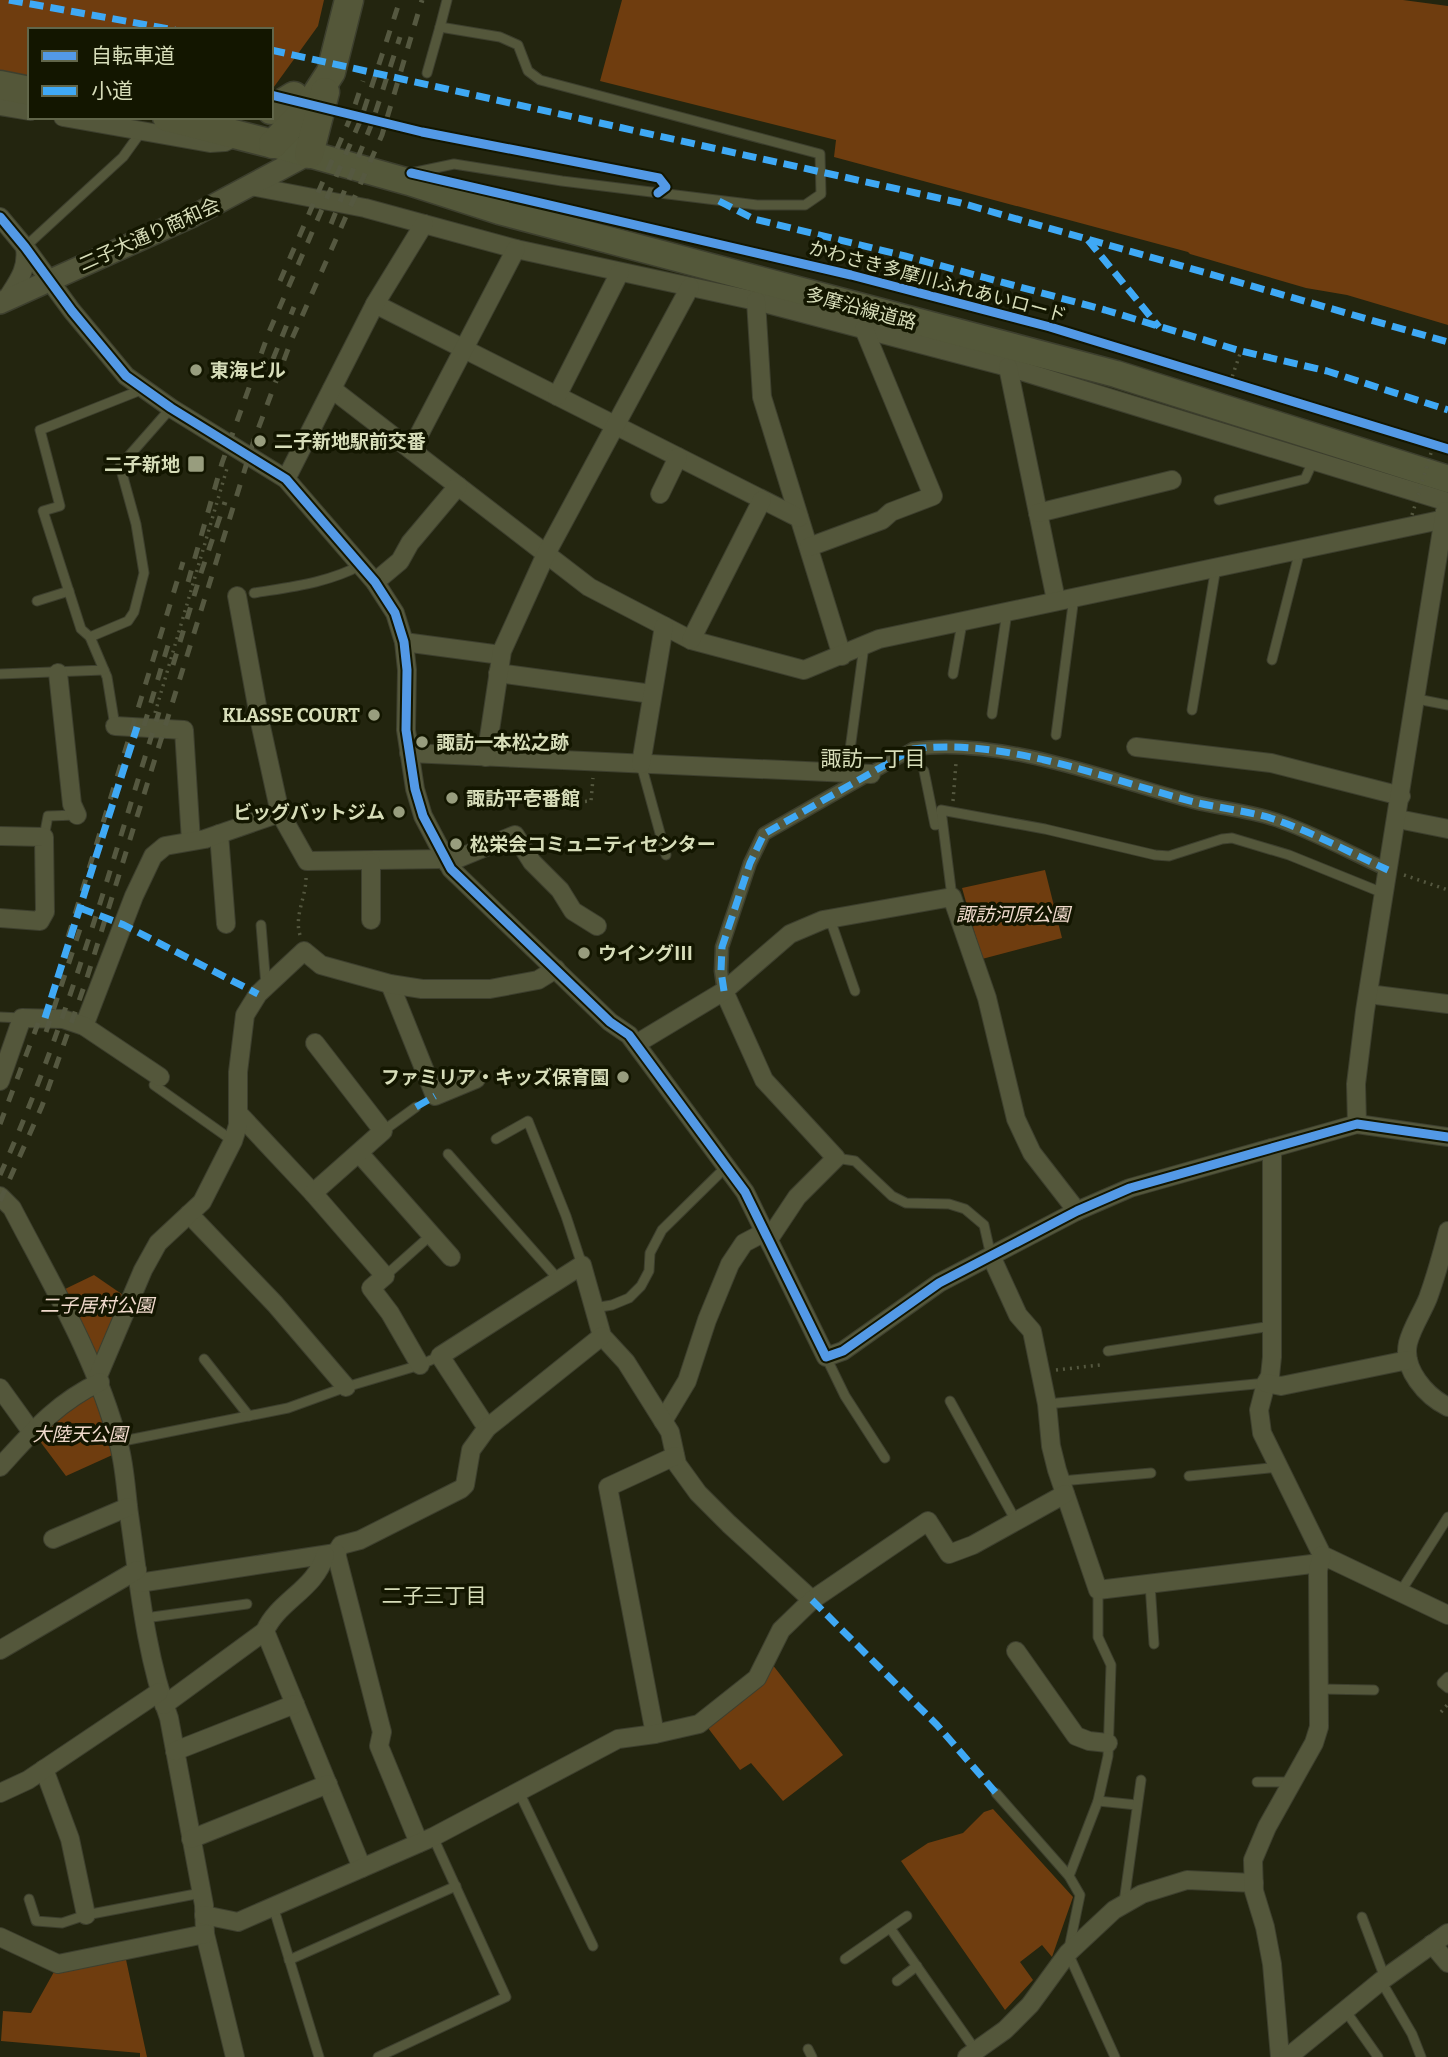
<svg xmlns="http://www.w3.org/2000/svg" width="1448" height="2057" viewBox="0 0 1448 2057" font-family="Bitter,'Noto Sans JP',serif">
<rect width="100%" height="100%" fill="#23250f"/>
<g fill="#6f3d0f">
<polygon points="0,0 324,0 318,26 271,91 271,30 30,30 30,77 0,71"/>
<polygon points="622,0 1403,0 1448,6 1448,325 1347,295 1306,288 1190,254 1188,252 834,157 836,140 600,81"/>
<polygon points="1045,870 1062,938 982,959 962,888"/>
<polygon points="94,1275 126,1297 103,1354 93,1354 63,1290"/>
<polygon points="99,1385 119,1452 66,1476 33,1432"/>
<polygon points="772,1664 843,1755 783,1801 751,1763 740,1770 708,1728 762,1683"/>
<polygon points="993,1809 1073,1897 1052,1957 1042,1945 1020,1962 1033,1980 1005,2010 901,1861 928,1843 963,1833 984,1812"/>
<polygon points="125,1955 147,2057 140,2057 140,2053 1,2041 3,2011 31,2013 55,1970"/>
</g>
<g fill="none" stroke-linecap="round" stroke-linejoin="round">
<g stroke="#3d3f2e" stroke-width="11">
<g id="service">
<polyline points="427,73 440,27"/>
<polyline points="411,176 411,173 454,164 562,181 757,205 805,205 821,194 820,154 540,80 528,71 518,45 500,37 440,27 447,0"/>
<polyline points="25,247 123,157 141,132"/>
<polyline points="1219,500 1305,479 1314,459"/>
<path d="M254 593C290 587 328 583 361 565"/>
<polyline points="37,601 69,591"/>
<polyline points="90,637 81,629 43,511 60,506 40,430 136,392 143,387"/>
<polyline points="1272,660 1300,550"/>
<polyline points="104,670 107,677 115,726"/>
<polyline points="0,674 104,670 90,637 128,621 134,612 144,573 136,524 120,466 171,408"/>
<polyline points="953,674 962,623"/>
<polyline points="1417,699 1448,705"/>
<polyline points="1192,710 1216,567"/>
<polyline points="992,714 1007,612"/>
<polyline points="1056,735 1074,597"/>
<polyline points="641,764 666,855"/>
<polyline points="924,771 935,825 942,824"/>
<polyline points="847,772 864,646"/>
<polyline points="44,837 48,816 77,815"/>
<polyline points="952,897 941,810 1045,829 1155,855 1169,856 1222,839 1232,838 1289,855 1383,893"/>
<polyline points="830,919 855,991"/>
<polyline points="261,925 266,986"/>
<polyline points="0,1017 22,1018"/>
<polyline points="160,1077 154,1085 233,1141"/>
<polyline points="383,1131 416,1107"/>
<polyline points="496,1139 528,1121 566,1216 582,1265"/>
<polyline points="448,1154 559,1280"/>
<polyline points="836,1158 855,1161 892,1196 906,1203 949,1204 965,1209 984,1225 991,1256"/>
<polyline points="385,1276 431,1235"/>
<polyline points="594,1308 612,1305 629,1298 641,1286 649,1271 650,1253 662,1230 726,1167"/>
<polyline points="1108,1351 1272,1326"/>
<polyline points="826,1357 845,1396 885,1458"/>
<polyline points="204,1359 249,1416"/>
<polyline points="950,1401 1016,1521"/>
<polyline points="1047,1404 1266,1383"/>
<polyline points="118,1442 288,1408 346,1387 420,1365 440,1356"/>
<polyline points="1189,1476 1279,1467"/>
<polyline points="1061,1481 1151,1473"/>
<polyline points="1150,1584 1154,1644"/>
<polyline points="1401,1591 1448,1517"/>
<polyline points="145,1618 247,1604"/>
<polyline points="1448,1677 1442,1683 1448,1688"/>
<polyline points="1320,1689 1374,1690"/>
<polyline points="1257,1782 1292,1782"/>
<polyline points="519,1792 593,1946"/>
<polyline points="996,1793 1069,1876 1080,1895 1068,1953 1115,2057"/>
<polyline points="1098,1801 1137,1805"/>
<polyline points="1069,1876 1098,1801 1108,1756 1111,1665 1098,1637 1098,1590"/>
<polyline points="29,1899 36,1921 62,1923 86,1915 201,1893"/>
<polyline points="1124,1902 1141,1780"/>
<polyline points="273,1906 319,2057"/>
<polyline points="1362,1917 1385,1978"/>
<polyline points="890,1928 976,2051"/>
<polyline points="845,1959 907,1916"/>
<polyline points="289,1960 456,1886"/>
<polyline points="897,1981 917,1966"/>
<polyline points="1381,1981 1412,2034 1421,2057"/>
<polyline points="1345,2010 1378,2057"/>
<polyline points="808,2049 812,2057"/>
<polyline points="378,2057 506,1997 433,1837"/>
</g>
</g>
<g stroke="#3d3f2e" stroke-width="15">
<path id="pedestrian" d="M724 991 721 971 722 947 750 863 764 834 913 749C1004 737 1106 779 1194 802 1222 809 1254 811 1282 822 1318 835 1353 854 1388 870"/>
</g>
<g stroke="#3d3f2e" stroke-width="20">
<g id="minor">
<polyline points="0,106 30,111"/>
<polyline points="63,117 210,143 225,142 235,137"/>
<polyline points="251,186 365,208 516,249 756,301 1008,367 1448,502"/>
<polyline points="0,217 25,247 72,311 126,376 171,408 286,479 375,582 395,613 404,642 407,670 406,730 415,789 423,816 451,869 610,1022 629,1035 745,1192 826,1357 843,1351 939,1283 1077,1211 1130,1188 1357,1124 1448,1137"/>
<path d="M8 297C19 280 28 268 25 247"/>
<polyline points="756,301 762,397 842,656"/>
<polyline points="375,304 799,518"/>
<polyline points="1008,367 1056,600"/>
<polyline points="332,389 589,587 691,640 804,670 879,639 1445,519"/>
<polyline points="557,396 620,272"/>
<polyline points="411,450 516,249"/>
<polyline points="286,479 375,304 424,224"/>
<polyline points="660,494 678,457"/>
<polyline points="1038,513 1172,480"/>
<polyline points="809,547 882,520 891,512 933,496 864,329"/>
<polyline points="375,582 400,561 410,543 458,486"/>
<polyline points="237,596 260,722 280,813 307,861 445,859"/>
<polyline points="691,640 762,500"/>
<polyline points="404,642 501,655"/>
<polyline points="58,673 72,804 77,815"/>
<polyline points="498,673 652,694"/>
<polyline points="115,726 184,730 191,841"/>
<polyline points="1136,747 1271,763 1401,796"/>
<polyline points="409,753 871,774"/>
<polyline points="486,757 502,651 546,554 690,287"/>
<polyline points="641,764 664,626"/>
<polyline points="1398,819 1448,829"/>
<polyline points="219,834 226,924"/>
<polyline points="0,836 44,837 45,912 40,921 0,918"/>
<polyline points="447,863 515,835 532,862 560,890 573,911 597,926"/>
<polyline points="371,920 371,862"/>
<polyline points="390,984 435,1096 476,1079"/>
<polyline points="724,991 764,1080 836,1158 797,1197 769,1239"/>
<polyline points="1368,994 1448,1004"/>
<polyline points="84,1026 134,896 153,856 165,846 205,839 280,813"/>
<polyline points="636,1044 724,991 790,934 823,920 952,897 987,998 1016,1119 1032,1153 1077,1211"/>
<polyline points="0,1081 22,1018 63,1019 84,1026 160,1077"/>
<polyline points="238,1113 313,1193 385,1276 371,1288 390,1313 420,1365"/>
<polyline points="1357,1124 1356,1084 1365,1011 1445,511"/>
<polyline points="1272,1148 1272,1357 1270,1376 1266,1383 1259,1410 1262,1433 1322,1555 1448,1615"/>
<polyline points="359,1153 451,1257"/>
<polyline points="313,1193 383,1131 315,1043"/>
<path d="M0 1196 12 1208C52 1285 97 1360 119 1445 125 1467 126 1492 129 1514 139 1582 145 1653 169 1718L204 1905 205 1934 235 2057"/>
<polyline points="189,1214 275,1304 346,1387"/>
<path d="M1448 1231C1442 1254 1436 1276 1428 1298 1422 1313 1412 1327 1408 1343 1402 1369 1426 1396 1448 1407"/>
<polyline points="991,1256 1018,1315 1032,1331 1047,1404 1051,1446 1057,1470 1098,1590 1320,1563"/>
<polyline points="98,1376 143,1270 158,1243 202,1202 233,1141 238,1125 238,1072 245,1015 258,994 304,951 321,965 390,984 422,989 490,989 538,980 556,969"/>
<polyline points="1266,1383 1281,1386 1408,1360"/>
<polyline points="0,1388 31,1431"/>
<polyline points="663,1421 687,1381 707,1320 730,1264 744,1243 765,1232"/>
<polyline points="487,1428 440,1356 582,1265 602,1336 626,1362 670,1432 677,1464 698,1493 729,1524 812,1600"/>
<path d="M0 1467C32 1432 56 1403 100 1382"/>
<polyline points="53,1539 128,1507"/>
<polyline points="336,1553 341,1545 360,1540 461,1489 465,1485 471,1450 487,1428 602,1336"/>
<polyline points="139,1583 336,1553 382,1732 379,1746 419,1843"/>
<path d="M265 1631C278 1601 316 1589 325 1555"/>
<polyline points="0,1650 137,1570"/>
<polyline points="1016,1651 1076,1736 1089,1741 1108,1743"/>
<polyline points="164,1705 265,1631 362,1868"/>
<polyline points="655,1734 608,1487 675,1456"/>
<polyline points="175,1751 295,1704"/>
<polyline points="44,1769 70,1839 86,1915"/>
<polyline points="0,1793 28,1780 159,1692"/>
<polyline points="191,1839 328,1784"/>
<polyline points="204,1915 238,1922 433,1837 618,1739 655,1734 699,1724 757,1678 781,1630 812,1600 928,1521 949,1554 973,1545 1065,1494"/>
<polyline points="0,1937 58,1964 205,1934"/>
<polyline points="1432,1944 1448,1963"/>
<polyline points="967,2057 1005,2030 1030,2005 1068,1953 1114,1910 1142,1894 1187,1880 1254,1883"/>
<polyline points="1280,2057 1272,1964 1265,1927 1254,1891 1253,1860 1267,1827 1314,1743 1319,1727 1318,1570 1322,1555"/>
<polyline points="1288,2057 1381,1981 1448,1933"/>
</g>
</g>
<g stroke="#3d3f2e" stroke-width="24">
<polyline id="tertiary" points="0,303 193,216 309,154"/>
</g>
<g stroke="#3d3f2e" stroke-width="29">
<polyline id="primary" points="273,144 409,182 499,211 1116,374 1448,479"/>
</g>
<g stroke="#3d3f2e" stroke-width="31">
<g id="trunk">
<polyline points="0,85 30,91"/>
<polyline points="271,110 294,96"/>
<polyline points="167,117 273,144"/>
<polyline points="273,144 307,109 331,72 349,0"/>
<polyline points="309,154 325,92"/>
</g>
</g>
<g stroke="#54573f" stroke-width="3.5" stroke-dasharray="2 5" stroke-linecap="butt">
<polyline points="1230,383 1241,351"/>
<polyline points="155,713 228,465"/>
<polyline points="953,801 956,763"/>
<polyline points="578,802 591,801 593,778"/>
<polyline points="1404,875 1448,890"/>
<path d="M300 935C294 916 306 897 306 878"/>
<polyline points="1056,1370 1100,1365 1102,1361"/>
<polyline points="1441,1712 1448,1704"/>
</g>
<use href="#service" stroke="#54573b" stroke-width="9"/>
<use href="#pedestrian" stroke="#54573b" stroke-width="12"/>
<use href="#minor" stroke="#54573b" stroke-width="18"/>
<use href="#tertiary" stroke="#54573b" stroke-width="21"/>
<use href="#primary" stroke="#54583a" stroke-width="26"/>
<use href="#trunk" stroke="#545739" stroke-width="28"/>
<g stroke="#555840" stroke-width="5" stroke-dasharray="12 12" stroke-linecap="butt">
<polyline points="331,224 372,123 400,37"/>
<polyline points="280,281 352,114 363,81"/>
<polyline points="273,359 294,307"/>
<polyline points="188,582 222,463 269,332 361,119 400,0"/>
<polyline points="173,665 201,573 225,502"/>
<polyline points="144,726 168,645"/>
<polyline points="68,937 183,562"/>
<polyline points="46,1032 81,926"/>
<polyline points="0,1124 42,1013"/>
<path d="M0 1175C67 1026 110 868 159 712"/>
<polyline points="0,1201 42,1106 86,981 254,440 291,341 382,135 422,0"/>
</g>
<polyline stroke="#54573f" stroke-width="3.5" stroke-dasharray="2 5" stroke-linecap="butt" points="1412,515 1431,453"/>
<g stroke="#3fa9f5" stroke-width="7" stroke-dasharray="14 7" stroke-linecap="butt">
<polyline points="9,0 175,30"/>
<polyline points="271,50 961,203 1448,342"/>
<polyline points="719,201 754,219 905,256 1105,310 1241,351 1327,371 1448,410"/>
<polyline points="1088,240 1159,327"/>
<polyline points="80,908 124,925 258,994"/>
<path d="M724 991 721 971 722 947 750 863 764 834 913 749C1004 737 1106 779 1194 802 1222 809 1254 811 1282 822 1318 835 1353 854 1388 870"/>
<polyline points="45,1018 137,727"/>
<polyline points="416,1107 435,1096"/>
<polyline points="812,1600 937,1725 996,1793"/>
</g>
<g stroke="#131600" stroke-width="13">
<g id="cycleway">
<polyline points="271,95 422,132 659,178 666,187 658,193"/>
<polyline points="411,173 851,275 1050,327 1448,449"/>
<polyline points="0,217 25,247 72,311 126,376 171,408 286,479 375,582 395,613 404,642 407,670 406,730 415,789 423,816 451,869 610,1022 629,1035 745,1192 826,1357 843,1351 939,1283 1077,1211 1130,1188 1357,1124 1448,1137"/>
</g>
</g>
<use href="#cycleway" stroke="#5399e6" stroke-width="9"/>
</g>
<g fill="#989d7e" stroke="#131600" stroke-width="2.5">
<circle cx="196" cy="370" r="7"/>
<circle cx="260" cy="441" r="7"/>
<rect x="187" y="455" width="18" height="18" rx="3.5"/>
<circle cx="374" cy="715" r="7"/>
<circle cx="422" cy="742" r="7"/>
<circle cx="452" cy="798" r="7"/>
<circle cx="399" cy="812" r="7"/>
<circle cx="456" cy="844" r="7"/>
<circle cx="584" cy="953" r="7"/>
<circle cx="623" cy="1077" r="7"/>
</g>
<g text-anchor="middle" stroke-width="7" stroke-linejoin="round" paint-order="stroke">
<g font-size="19" fill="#d7ddb9" stroke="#131600">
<text transform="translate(149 234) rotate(-24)" y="7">二子大通り商和会</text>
<text transform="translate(938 281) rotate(15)" y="7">かわさき多摩川ふれあいロード</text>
<text transform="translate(861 308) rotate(15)" y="7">多摩沿線道路</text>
</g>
<g font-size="19" font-weight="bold" fill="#d7ddb9" stroke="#131600" text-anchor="start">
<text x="210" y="377">東海ビル</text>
<text x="274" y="448">二子新地駅前交番</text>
<text x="180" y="471" text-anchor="end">二子新地</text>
<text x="360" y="722" text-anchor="end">KLASSE COURT</text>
<text x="436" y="749">諏訪一本松之跡</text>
<text x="466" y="805">諏訪平壱番館</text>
<text x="385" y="819" text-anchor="end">ビッグバットジム</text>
<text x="470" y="851">松栄会コミュニティセンター</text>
<text x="598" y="960">ウイングⅢ</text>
<text x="609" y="1084" text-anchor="end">ファミリア・キッズ保育園</text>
</g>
<g font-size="19" font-style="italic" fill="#f0dacc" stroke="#131600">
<text x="1013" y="921">諏訪河原公園</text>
<text x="97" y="1312">二子居村公園</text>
<text x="80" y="1441">大陸天公園</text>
</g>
<g font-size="21" fill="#d7ddb9" stroke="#131600">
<text x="873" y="766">諏訪一丁目</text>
<text x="434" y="1603">二子三丁目</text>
</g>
</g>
<rect x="28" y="28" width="245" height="91" fill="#131600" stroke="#61664a" stroke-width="2"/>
<rect x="42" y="51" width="35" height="10" fill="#5399e6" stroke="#61664a" stroke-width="2"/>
<text x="91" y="63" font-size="21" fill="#d7ddb9">自転車道</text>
<rect x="42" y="86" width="35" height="10" fill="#3fa9f5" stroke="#61664a" stroke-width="2"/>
<text x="91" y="98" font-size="21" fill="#d7ddb9">小道</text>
</svg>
